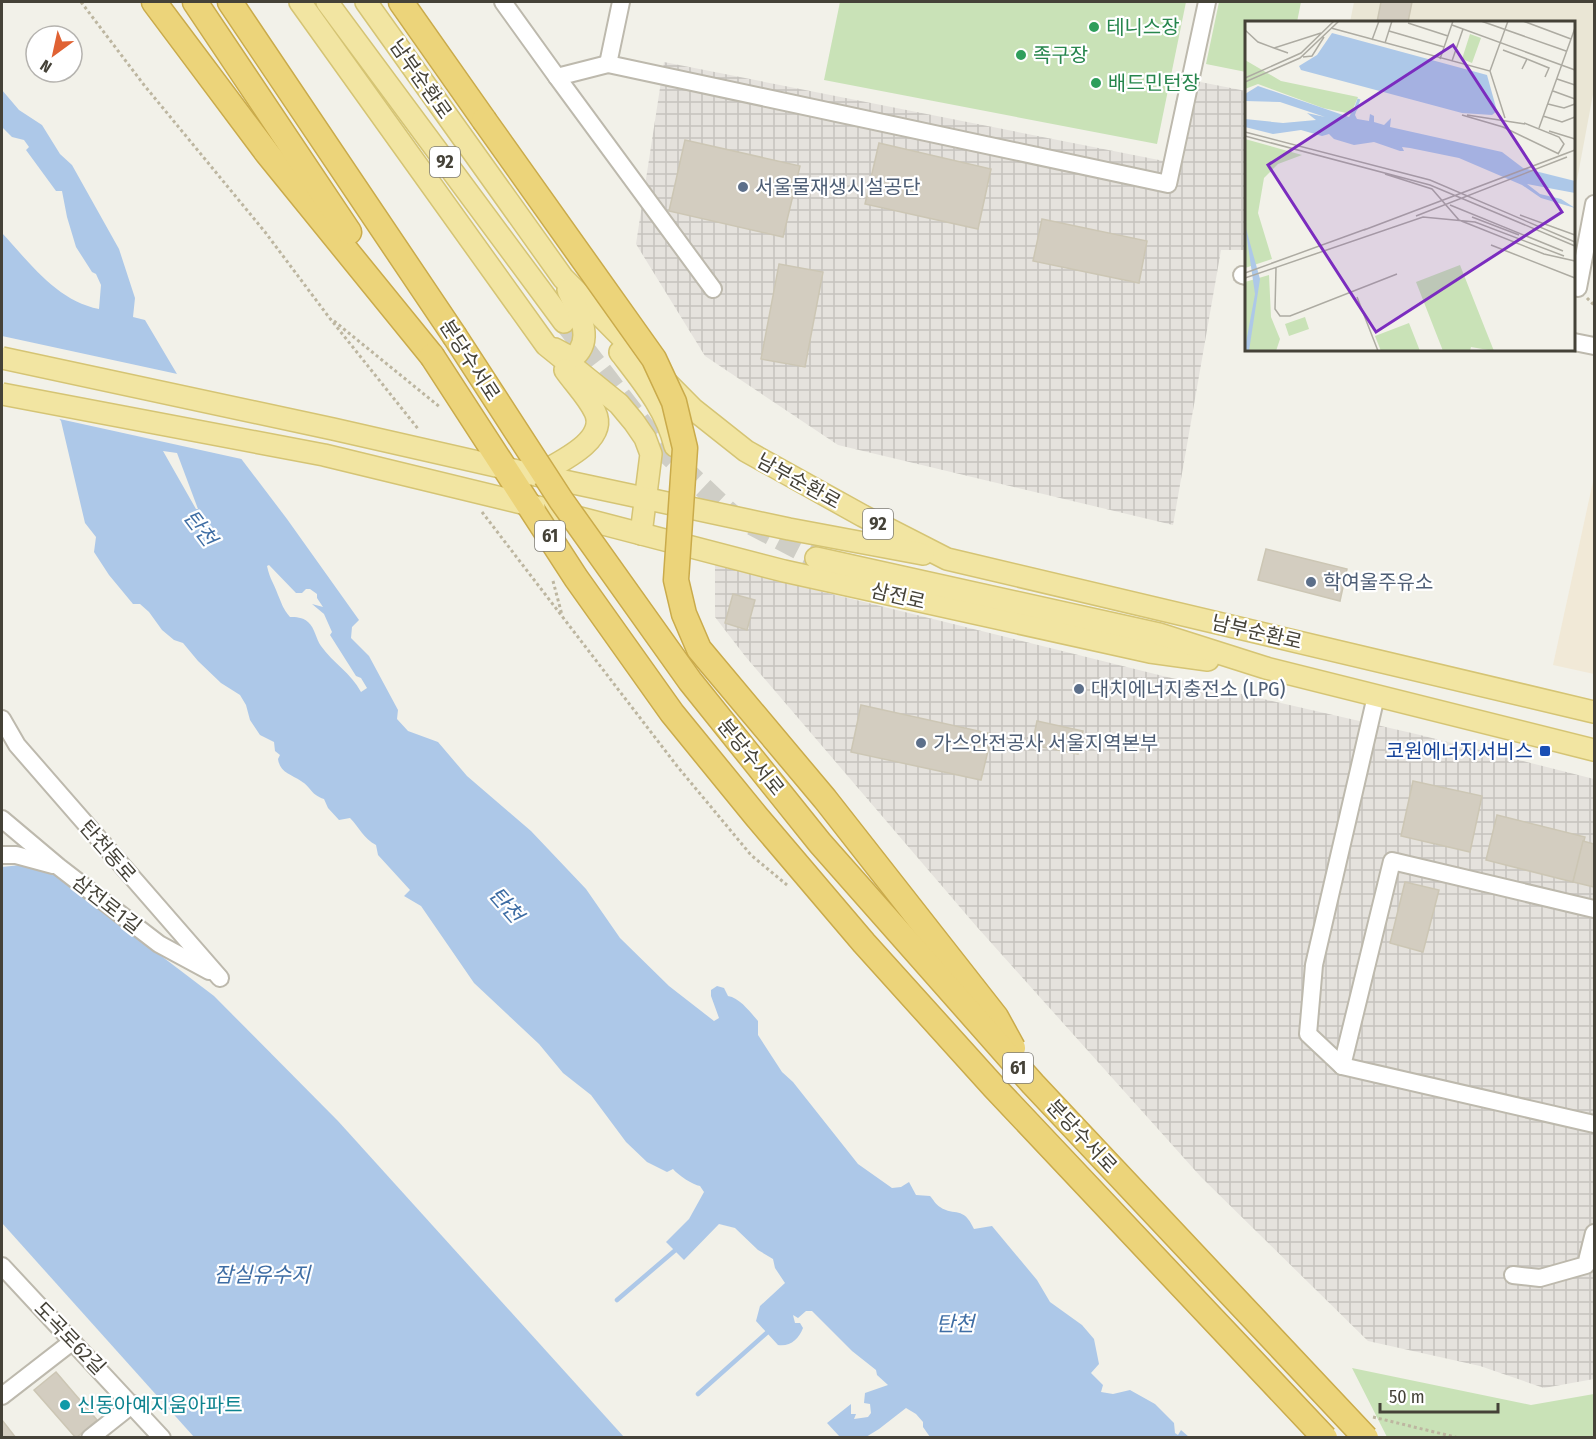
<svg xmlns="http://www.w3.org/2000/svg" width="1596" height="1439" viewBox="0 0 1596 1439" font-family="'Fira Sans Condensed','Noto Sans KR',sans-serif">
<defs>
<pattern id="industrial-grid" width="8" height="8" patternUnits="userSpaceOnUse" patternTransform="scale(1.5)"><rect width="8" height="8" fill="#e5e2dd"/><path d="M0 4h8M4 0v8" fill="none" stroke="#c6c3be"/></pattern>
</defs>
<rect width="100%" height="100%" fill="#f2f1e9"/>
<polygon fill="#f1e9d7" points="1594,477 1594,674 1553,665"/>
<g fill="url(#industrial-grid)">
<polygon points="664,62 1164,161 1180,78 1246,91 1246,250 1221,250 1173,525 838,445 705,356 636,244"/>
<polygon points="715,565 1163,676 1416,734 1594,779 1594,1379 1544,1388 1480,1366 1368,1341 1201,1177 977,927 745,656 715,617"/>
</g>
<polygon fill="#eae6d5" points="1354,2 1594,2 1594,89 1574,196 1574,22 1350,22"/>
<g fill="#c9e2b7">
<polygon points="840,2 1186,2 1157,144 824,80"/>
<polygon points="1219,2 1301,2 1297,22 1246,22 1246,72 1206,64"/>
<polygon points="1352,1368 1531,1405 1594,1394 1594,1437 1387,1437"/>
</g>
<g fill="#adc8e8" fill-rule="evenodd">
<path d="M2 90 19 110 42 125 60 154 72 165 119 249 135 298 133 317 145 320 177 374 287 519 359 620 352 627 351 638 369 656 398 710 397 719 408 731 438 742 467 776 531 831 586 889 620 938 669 986 714 1021 719 1018 711 996V990L717 986 724 988 728 996C740 998 750 1012 758 1021V1035L782 1072 793 1082 858 1164 892 1188 901 1187 909 1182 916 1195 930 1196C933 1199 936 1205 940 1207 955 1217 963 1205 974 1229L992 1226 1037 1280 1050 1302 1082 1325 1094 1339 1099 1364 1091 1373 1103 1385 1101 1392 1113 1394 1130 1390 1155 1404 1174 1423 1175 1433 1178 1435 1181 1430 1189 1437H930L923 1427V1422L916 1414 906 1408 879 1429 866 1437H840L827 1423 851 1404V1414H856L854 1419 868 1417 871 1413 870 1404 864 1403 865 1393 888 1385 877 1375 876 1370 852 1351 812 1311H806L798 1318 793 1315 795 1323H800L803 1328C799 1339 790 1347 778 1345L756 1321 760 1306 785 1283 775 1268 773 1259 758 1250 735 1228 719 1224 684 1260 666 1242 689 1219 704 1192 700 1186C693 1185 678 1175 673 1169L667 1172 647 1162 626 1142 591 1095 563 1073 539 1044 474 983 421 906 404 896 410 890 378 855 376 845C364 839 359 827 350 818L339 820 328 808 324 799C311 795 311 787 301 781 291 774 280 773 278 759L280 755 275 751 274 742 260 735 250 720 246 705 240 695 221 683 198 661 183 643 174 640 162 630 149 612 140 604H133L109 575 94 552 96 537 85 523 61 421 2 346V233C29 262 57 301 99 309L101 285 96 274 92 272 76 247 67 217 62 191H56L26 150 29 147 24 140 12 137 2 127ZM163 451 177 453 198 509H196ZM269 565 296 593H302L306 589H310L317 594V598L323 607 312 604 324 614 332 632 330 635 356 676 361 678 367 688 361 692C351 673 333 663 321 646 316 639 315 628 308 622 302 617 296 617 290 617 282 607 283 606 278 595 274 583 270 580 267 566Z"/>
<polygon points="39,863 214,996 338,1121 624,1437 194,1437 2,1223 2,867"/>
</g>
<polygon fill="#f2f1e9" points="2,336 182,375 246,460 55,418 2,351"/>
<g fill="none" stroke-linecap="round" stroke-linejoin="round">
<g stroke="#adc8e8" stroke-width="4.5">
<polyline points="617,1300 679,1247"/>
<polyline points="698,1394 770,1330"/>
</g>
</g>
<g fill="#d3cdc0" stroke="#ccc6b4" stroke-width="1.5">
<polygon points="1381,2 1412,2 1408,22 1377,22"/>
<polygon points="685,140 800,166 783,237 669,211"/>
<polygon points="879,143 991,169 978,229 865,204"/>
<polygon points="1042,219 1147,241 1139,283 1033,261"/>
<polygon points="779,264 823,272 805,367 761,359"/>
<polygon points="1266,549 1347,569 1340,601 1258,580"/>
<polygon points="733,594 755,600 747,630 725,623"/>
<polygon points="861,705 992,734 981,780 851,752"/>
<polygon points="1037,721 1083,731 1078,754 1032,745"/>
<polygon points="1413,781 1482,796 1470,852 1401,836"/>
<polygon points="1497,815 1585,837 1573,882 1486,860"/>
<polygon points="1583,841 1594,844 1594,887 1573,882"/>
<polygon points="1405,882 1439,890 1423,952 1390,943"/>
<polygon points="56,1372 97,1420 76,1438 34,1390"/>
<polygon points="2,1420 16,1438 2,1438"/>
</g>
<g fill="none" stroke-linecap="round" stroke-linejoin="round">
<polyline stroke="#cfcec6" stroke-width="21" stroke-dasharray="21 10" stroke-linecap="butt" points="564,322 659,446 731,514 816,558"/>
<g stroke="#bdb9ad" stroke-width="20">
<g id="minor">
<polyline points="503,2 557,77"/>
<polyline points="621,2 608,64 1168,184 1207,2"/>
<polyline points="608,64 557,77 713,289"/>
<polyline points="1242,275 1246,276"/>
<polyline points="1578,288 1594,204"/>
<polyline points="1574,342 1594,346"/>
<polyline points="1376,696 1314,965 1308,1034 1342,1066 1594,1124"/>
<polyline points="2,719 17,745 220,978"/>
<polyline points="2,819 59,867 159,944 209,971"/>
<polyline points="2,855 16,855 53,865"/>
<polyline points="1342,1066 1392,861 1594,909"/>
<polyline points="2,1266 162,1438"/>
<polyline points="1513,1275 1540,1278 1586,1265 1594,1233"/>
<polyline points="2,1396 73,1341"/>
<polyline points="90,1438 133,1404"/>
</g>
</g>
<g stroke="#d5c474" stroke-width="24">
<g id="major">
<polyline points="300,2 546,345 619,404 634,422 645,438 651,454 641,534"/>
<polyline points="327,2 564,322"/>
<polyline points="366,2 563,278 693,409 746,451 863,516 947,559 1594,712"/>
<path d="M555 349 568 356H575C595 337 577 310 568 290"/>
<path d="M620 352C643 382 666 409 675 446"/>
<polyline points="536,475 789,529 923,554"/>
<path d="M537 475C557 463 609 441 595 412 588 397 574 383 565 370"/>
<polyline points="534,506 784,571 1150,652 1208,660"/>
<polyline points="816,558 1159,634 1266,668 1594,750"/>
</g>
</g>
<g stroke="#caab4b" stroke-width="27">
<g id="highway">
<polyline points="154,2 267,153 432,356"/>
<polyline points="195,2 349,232"/>
<polyline points="230,2 454,335"/>
<polyline points="401,2 484,120"/>
</g>
</g>
<g stroke="#bdb6a0" stroke-width="3" stroke-dasharray="3 3" stroke-linecap="butt">
<polyline points="81,2 144,85 265,232 328,316 419,430"/>
<polyline points="1587,298 1594,305"/>
<polyline points="334,321 441,408"/>
<polyline points="482,512 677,766 751,855 787,885"/>
<polyline points="553,581 562,615"/>
<polyline points="1373,1417 1459,1438"/>
</g>
<use href="#minor" stroke="#fff" stroke-width="16"/>
<use href="#major" stroke="#f2e5a2" stroke-width="21"/>
<use href="#highway" stroke="#ecd47a" stroke-width="24"/>
<g stroke="#d5c474" stroke-width="24" stroke-linecap="butt">
<g id="major-bridge">
<polyline points="2,358 333,429 531,474"/>
<polyline points="2,394 324,455 534,506"/>
</g>
</g>
<g stroke="#caab4b" stroke-width="27" stroke-linecap="butt">
<g id="highway-bridge">
<polyline points="484,120 654,359 674,402 685,448 676,580 684,614 699,649 825,799 996,1017 1013,1048"/>
<polyline points="454,335 561,500 690,681 820,843 1033,1084 1366,1438"/>
<polyline points="432,356 576,578 672,713 756,816 864,943 994,1087 1325,1438"/>
</g>
</g>
<use href="#major-bridge" stroke="#f2e5a2" stroke-width="21"/>
<use href="#highway-bridge" stroke="#ecd47a" stroke-width="24"/>
</g>
<g fill="#2e9e5b" stroke="#fff" stroke-width="2">
<circle cx="1094" cy="27" r="6"/>
<circle cx="1021" cy="55" r="6"/>
<circle cx="1096" cy="83" r="6"/>
</g>
<g fill="#5c6f8a" stroke="#fff" stroke-width="2">
<circle cx="743" cy="187" r="6"/>
<circle cx="1311" cy="582" r="6"/>
<circle cx="1079" cy="689" r="6"/>
<circle cx="921" cy="743" r="6"/>
</g>
<rect fill="#1a4fb4" stroke="#fff" stroke-width="2" x="1539" y="745" width="12" height="12" rx="3"/>
<circle fill="#0f9aa8" stroke="#fff" stroke-width="2" cx="65" cy="1405" r="6"/>
<g text-anchor="middle" stroke-width="4.5" stroke-linejoin="round" paint-order="stroke">
<g fill="#fff" stroke="#7d7b74" stroke-width="1.5">
<rect x="430" y="147" width="30" height="30" rx="4.5"/>
<rect x="863" y="509" width="30" height="30" rx="4.5"/>
<rect x="535" y="521" width="30" height="30" rx="4.5"/>
<rect x="1003" y="1053" width="30" height="30" rx="4.5"/>
</g>
<g font-size="18" font-weight="bold" fill="#454238">
<text x="445" y="168">92</text>
<text x="878" y="530">92</text>
<text x="550" y="542">61</text>
<text x="1018" y="1074">61</text>
</g>
<g font-size="20" fill="#27864d" stroke="#fff" text-anchor="start">
<text x="1106" y="34">테니스장</text>
<text x="1033" y="62">족구장</text>
<text x="1108" y="90">배드민턴장</text>
</g>
<g font-size="20" fill="#454238" stroke="#fff">
<text transform="translate(421 79) rotate(55)" y="7">남부순환로</text>
<text transform="translate(470 360) rotate(57)" y="7">분당수서로</text>
<text transform="translate(799 481) rotate(29)" y="7">남부순환로</text>
<text transform="translate(898 596) rotate(13)" y="7">삼전로</text>
<text transform="translate(1257 632) rotate(13)" y="7">남부순환로</text>
<text transform="translate(751 757) rotate(51)" y="7">분당수서로</text>
<text transform="translate(108 851) rotate(49)" y="7">탄천동로</text>
<text transform="translate(107 904) rotate(38)" y="7">삼전로1길</text>
<text transform="translate(1082 1136) rotate(47)" y="7">분당수서로</text>
<text transform="translate(70 1338) rotate(46)" y="7">도곡로62길</text>
</g>
<g font-size="20" fill="#4e5e75" stroke="#fff" text-anchor="start">
<text x="755" y="194">서울물재생시설공단</text>
<text x="1323" y="589">학여울주유소</text>
<text x="1091" y="696">대치에너지충전소 (LPG)</text>
<text x="933" y="750">가스안전공사 서울지역본부</text>
</g>
<g font-size="20" fill="#164399" stroke="#fff" text-anchor="end">
<text x="1533" y="758">코원에너지서비스</text>
</g>
<g font-size="20" fill="#0d838f" stroke="#fff" text-anchor="start">
<text x="77" y="1412">신동아예지움아파트</text>
</g>
<g font-size="21" font-style="italic" fill="#3e6da4" stroke="#fff">
<text transform="translate(200 528) rotate(53)" y="7">탄천</text>
<text transform="translate(506 905) rotate(49)" y="7">탄천</text>
<text x="262" y="1282">잠실유수지</text>
<text x="955" y="1331">탄천</text>
</g>
</g>
<g transform="translate(1245 21)">
<rect width="330" height="330" fill="#f2f1e9"/>
<path d="M0 39 36 60 113 76 106 93 78 87 13 63 0 68Z" fill="#c9e2b7"/>
<path d="M225 13 236 17 227 42 217 38ZM0 118 57 134 33 143 19 157 13 192 27 238 0 247ZM215 244 241 310 249 330 226 326 225 330H198L171 261ZM24 254 26 296 35 318 31 330H0V261ZM60 296 64 308 44 315 40 303ZM164 302 175 330H136L130 315Z" fill="#c9e2b7"/>
<path d="M87 12 242 54 252 90 247 94 217 92 56 49 54 45 72 34ZM13 65 104 96 109 87 113 88 109 92 112 98 124 100 125 93 129 95V101L139 104 146 97 145 106 257 131 278 147 330 160V172L282 163 295 173 316 178 330 187 296 177 277 164 214 137 165 127 157 126 159 130H155L129 121 109 124 89 118 84 113 77 115 56 109 28 113 0 106V98L38 102 71 99 62 92 80 96 35 81 0 80V73ZM0 204 15 258 4 330 0 327 10 273Z" fill="#adc8e8"/>
<path fill="none" stroke="#adc8e8" stroke-width="3" d="M108 95 114 78"/>
<path fill="none" stroke="#adaba2" stroke-width="1.5" d="M236 0 321 30M278 0 326 18M163 2 203 15M207 4 330 49M86 7 245 50 260 97M0 9 13 21 29 27M144 10 199 26M127 19 134 0M140 22 147 0M258 29 282 38M43 32 29 27 76 12M58 36 67 35 79 16M195 38 208 0M207 40 218 8M277 48 282 38 304 47 300 56M245 50 263 0M0 57 56 32 89 0M312 58 330 64M0 61 55 37 94 0M308 70 330 78M303 83 319 87 330 83M217 94 258 106 314 133M222 94 280 103M298 95 317 101 330 96M279 102 314 116 319 123 313 133M294 107 330 7M304 110 330 118M0 111 185 159 330 221M0 115 185 164 330 225M140 153 187 168 214 199 299 233 330 240M205 184 318 230M275 194 330 214M171 195 322 136M227 196 274 214M119 209 330 129M246 224 330 257M31 247 30 288 35 295H45L152 253M0 252 121 208M0 257 178 196 230 201 319 235M112 276 133 330"/>
<path fill="#7b2cbf" fill-opacity="0.15" stroke="#7b2cbf" stroke-width="3" d="M208 24 317 191 131 311 23 144Z"/>
<rect width="330" height="330" fill="none" stroke="#454238" stroke-width="3"/>
</g>
<rect width="1596" height="1439" fill="none" stroke="#454238" stroke-width="6"/>
<g transform="translate(54 54) rotate(213)"><circle r="28" fill="#ffffff" stroke="#b5b3af" stroke-width="1.5"/>
<path d="M0-4.5L10 22L0 15L-10 22Z" fill="#e06233"/>
<text y="-9" font-size="16" font-weight="bold" text-anchor="middle" fill="#454238">N</text>
</g>
<path d="M1380 1403v9h118v-9" fill="none" stroke="#454238" stroke-width="3"/>
<text x="1389" y="1403" font-size="18" fill="#454238" stroke="#ffffff" stroke-width="4.5" paint-order="stroke">50 m</text>
</svg>
